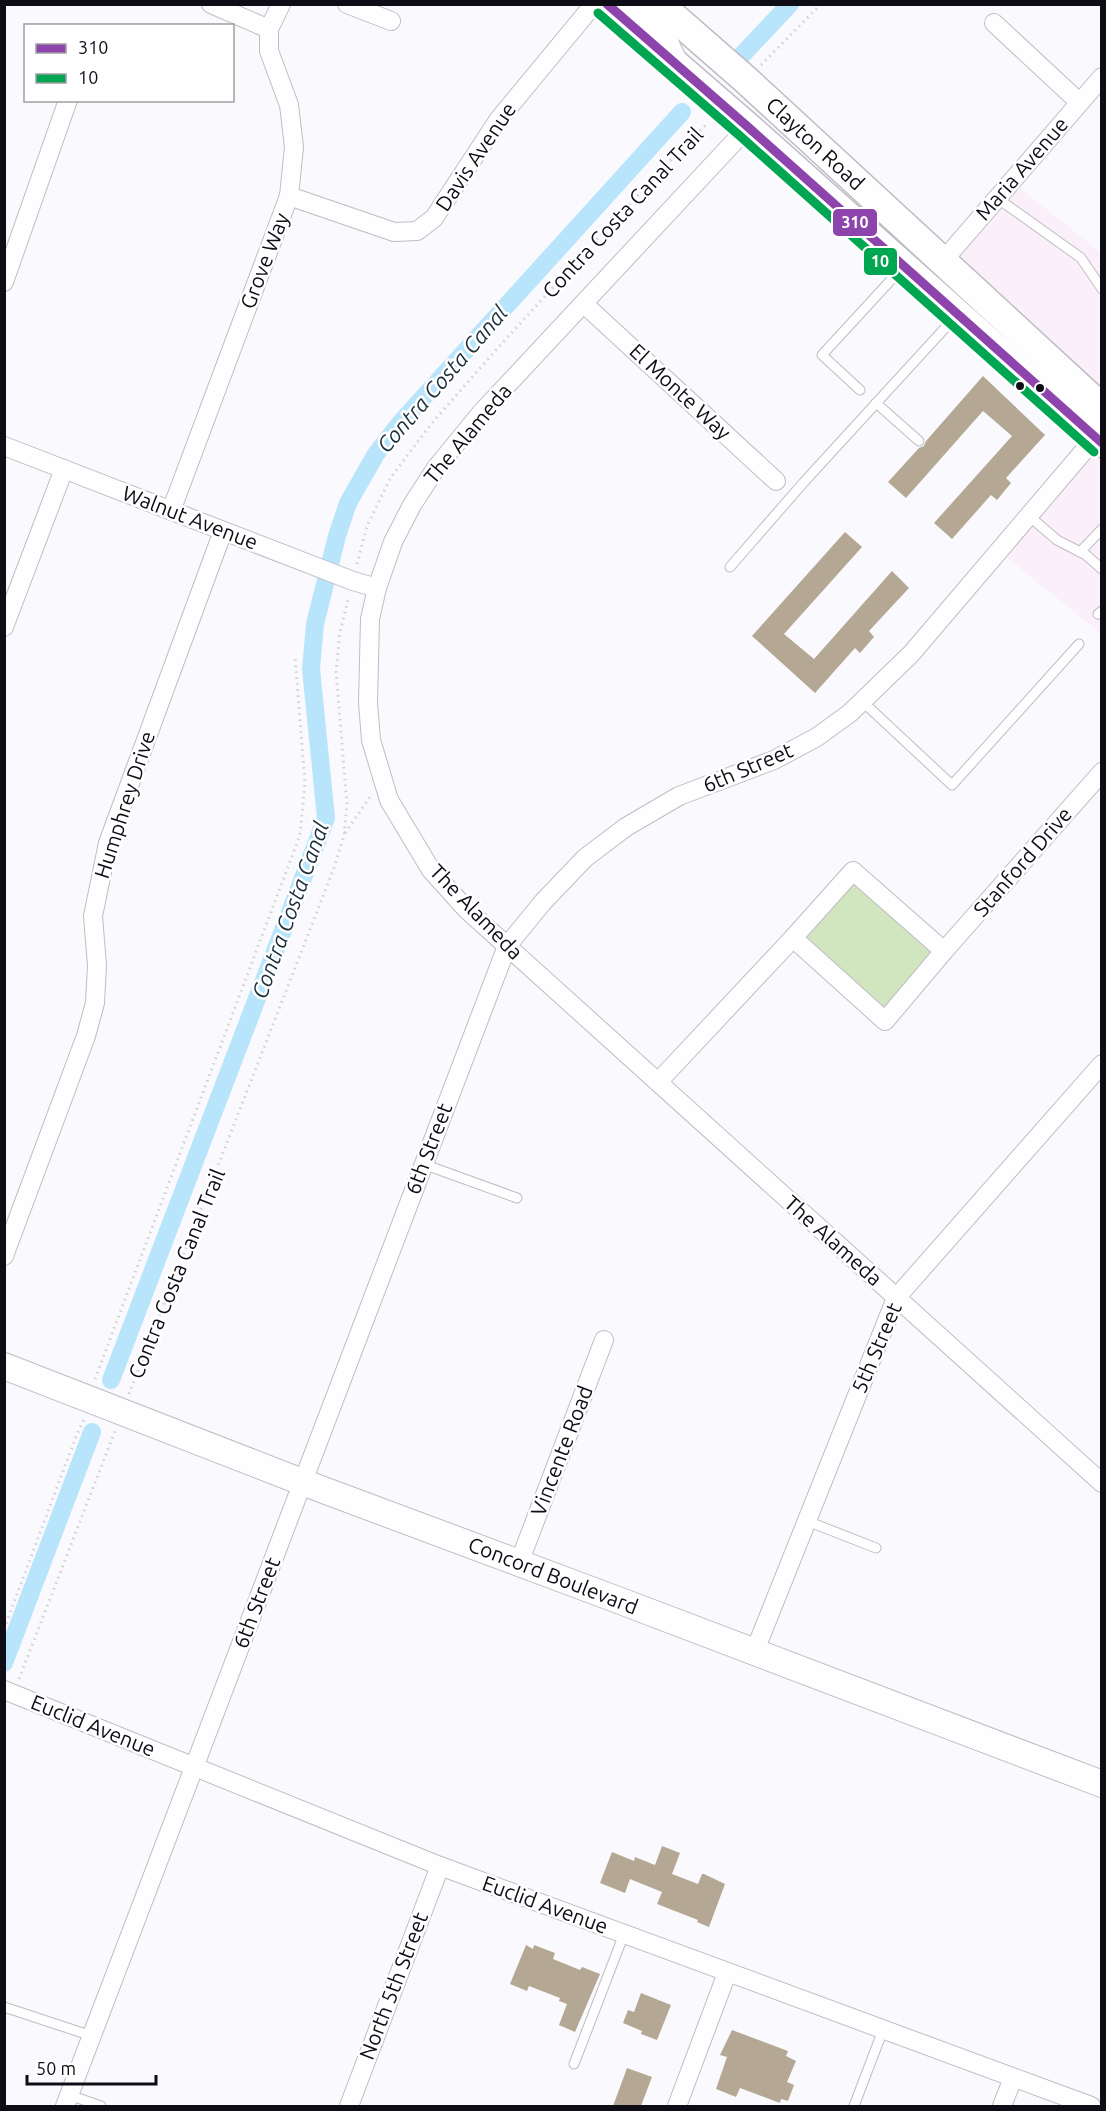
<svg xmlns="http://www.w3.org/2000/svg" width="1106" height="2111" viewBox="0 0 1106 2111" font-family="Ubuntu,sans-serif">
<rect width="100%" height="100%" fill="#faf9fd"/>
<g fill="#fbf0fa">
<polygon points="1011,181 1099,251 1102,267 1101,408 942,262"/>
<polygon points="1102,443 1101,634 999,551"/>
</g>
<polygon fill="#d1e6bf" points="853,871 944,951 885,1021 793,938"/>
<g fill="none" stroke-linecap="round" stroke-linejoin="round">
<g stroke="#b9e5fc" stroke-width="18">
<polyline points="742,55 790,4"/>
<polyline points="111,1380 326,818 311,669 315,624 337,536 348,503 376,454 401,422 682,112"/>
<polyline points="4,1663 92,1432"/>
</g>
</g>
<g fill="#b4a894">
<polygon points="983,376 1045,435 1006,478 1011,483 997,500 991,495 952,539 934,523 1012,436 983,411 906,498 888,482 919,448 924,446 926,441"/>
<polygon points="845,532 862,547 784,634 814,659 892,571 909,588 869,631 874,637 860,653 855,648 815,693 752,636"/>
<polygon points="662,1846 680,1853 672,1874 698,1884 702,1874 704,1874 725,1884 709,1927 697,1922 698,1920 657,1904 662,1892 630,1879 625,1893 600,1883 612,1852 634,1861 635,1857 655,1865"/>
<polygon points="526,1945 533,1949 534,1945 555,1953 553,1959 580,1970 582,1967 600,1974 575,2032 559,2025 567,2004 559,2001 560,1998 529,1986 527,1991 510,1984"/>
<polygon points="641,1993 671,2005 657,2040 641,2034 642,2031 623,2023 628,2010 634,2012"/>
<polygon points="732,2030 788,2051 786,2056 796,2061 787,2082 794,2085 788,2101 781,2099 780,2103 740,2088 736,2097 716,2089 727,2057 720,2055"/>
<polygon points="627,2068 652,2077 641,2106 613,2106"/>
</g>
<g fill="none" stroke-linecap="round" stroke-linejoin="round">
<g stroke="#bfbdc4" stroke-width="11">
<g id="lane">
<polyline points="997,198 1081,258 1102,289"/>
<polyline points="860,390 822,355 902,268"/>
<polyline points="876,403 919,441"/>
<polyline points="1029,516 1057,540 1086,555 1102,569"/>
<polyline points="1080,552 1102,529"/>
<polyline points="730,567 804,482 956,316"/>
<polyline points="1098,614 1102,611"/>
<polyline points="863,702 952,785 1079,644"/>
<polyline points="423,1164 517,1198"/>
<polyline points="807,1521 876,1548"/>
<polyline points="4,2007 92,2036"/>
<polyline points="574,2064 624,1934"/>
<polyline points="69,2095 101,2106"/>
<polyline points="854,2106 883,2030"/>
</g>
</g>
<g stroke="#bfbdc4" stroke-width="20">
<g id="street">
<polyline points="211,4 269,29"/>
<polyline points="347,4 391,21"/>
<polyline points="633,4 665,33 678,61"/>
<polyline points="994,23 1079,102"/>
<polyline points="748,127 481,413 436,468 412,505 393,542 377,588 370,619 368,703 371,740 389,800 431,870 466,909 1102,1483"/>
<polyline points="289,196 394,232 417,231 434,218 499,119 594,4"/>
<polyline points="942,262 1102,77"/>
<polyline points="4,282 68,100"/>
<polyline points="584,304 776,481"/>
<polyline points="4,446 353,581 377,588"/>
<polyline points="171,511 289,196 294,147 289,105 269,51 269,29 281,4"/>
<polyline points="4,627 64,469"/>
<polyline points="793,938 853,871 944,951"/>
<polyline points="658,1082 793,938 885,1021 944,951 1102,772"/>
<polyline points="4,1256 86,1036 95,1003 97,965 93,916 108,843 223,531"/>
<polyline points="519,1563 604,1340"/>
<polyline points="754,1653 896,1298 1102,1064"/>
<polyline points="4,1690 440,1866 1091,2106"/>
<polyline points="65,2106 507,946 543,902 585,858 626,827 679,796 774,760 817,737 850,713 911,654 1095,438 1102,422"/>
<polyline points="349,2106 440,1866"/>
<polyline points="677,2106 727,1973"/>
<polyline points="1002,2106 1013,2078"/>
</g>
</g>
<g stroke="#bfbdc4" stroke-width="28">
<polyline id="secondary" points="4,1366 302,1482 618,1600 1102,1784"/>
</g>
<g stroke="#bfbdc4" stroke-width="31">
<g id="primary">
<polyline points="606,4 748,127 1102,443"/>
<polyline points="659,4 746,80 1102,408"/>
</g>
</g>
<g stroke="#d1d1d2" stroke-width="3" stroke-dasharray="1.5 4.5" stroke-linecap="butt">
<polyline points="761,65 821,4"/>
<polyline points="357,564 367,526 391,477 432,423 496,350 599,237 682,148 708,123"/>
<polyline points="345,833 370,797"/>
<polyline points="95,1379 300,835 305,783 295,657"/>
<polyline points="129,1394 334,868 344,835 347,805 336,671 340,632 349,596"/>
<polyline points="4,1629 77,1434 84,1420"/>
<polyline points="19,1679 115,1431"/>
</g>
<use href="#lane" stroke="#fefeff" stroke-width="9"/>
<use href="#street" stroke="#fefeff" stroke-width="18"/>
<use href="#secondary" stroke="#fefeff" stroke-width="26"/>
<use href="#primary" stroke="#fefeff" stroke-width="28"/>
<g stroke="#fff" stroke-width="14">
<polyline id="bus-1" points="607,4 748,127 1102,443"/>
</g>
<g stroke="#fff" stroke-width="14">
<polyline id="bus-2" points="598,13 740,136 1094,452"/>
</g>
<use href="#bus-1" stroke="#8e44ad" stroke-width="9"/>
<use href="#bus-2" stroke="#00a651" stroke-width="9"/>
</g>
<g fill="#0e0d16" stroke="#fff" stroke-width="2">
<circle cx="1020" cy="386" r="5"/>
<circle cx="1040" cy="388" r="5"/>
</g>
<g text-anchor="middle" stroke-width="5" stroke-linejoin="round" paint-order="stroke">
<g font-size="21" fill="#0e0d16" stroke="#fff">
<text transform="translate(815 144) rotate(43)" y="7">Clayton Road</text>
<text transform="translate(476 157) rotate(-56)" y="7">Davis Avenue</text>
<text transform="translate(1022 169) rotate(-49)" y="7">Maria Avenue</text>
<text transform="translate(623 213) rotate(-47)" y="7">Contra Costa Canal Trail</text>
<text transform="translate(265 261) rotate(-69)" y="7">Grove Way</text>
<text transform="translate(680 392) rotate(43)" y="7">El Monte Way</text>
<text transform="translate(468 434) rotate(-50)" y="7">The Alameda</text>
<text transform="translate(190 518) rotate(21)" y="7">Walnut Avenue</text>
<text transform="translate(748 768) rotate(-23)" y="7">6th Street</text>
<text transform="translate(125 805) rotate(-72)" y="7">Humphrey Drive</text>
<text transform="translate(1023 862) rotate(-49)" y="7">Stanford Drive</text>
<text transform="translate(476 912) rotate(46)" y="7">The Alameda</text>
<text transform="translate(429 1149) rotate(-69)" y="7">6th Street</text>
<text transform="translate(833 1241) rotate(42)" y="7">The Alameda</text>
<text transform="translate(177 1274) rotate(-68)" y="7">Contra Costa Canal Trail</text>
<text transform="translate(877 1348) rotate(-67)" y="7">5th Street</text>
<text transform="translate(562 1451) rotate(-69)" y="7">Vincente Road</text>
<text transform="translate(553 1576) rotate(21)" y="7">Concord Boulevard</text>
<text transform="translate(257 1603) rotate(-69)" y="7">6th Street</text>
<text transform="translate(93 1726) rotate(22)" y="7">Euclid Avenue</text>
<text transform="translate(545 1905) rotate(20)" y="7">Euclid Avenue</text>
<text transform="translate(394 1986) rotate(-69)" y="7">North 5th Street</text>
</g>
<g font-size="22" font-style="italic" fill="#1b2f39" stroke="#fff">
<text transform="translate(442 379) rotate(-49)" y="8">Contra Costa Canal</text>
<text transform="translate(290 910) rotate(-70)" y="8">Contra Costa Canal</text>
</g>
</g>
<g stroke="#fff" stroke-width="2">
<rect x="832" y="208" width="46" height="29" rx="6" fill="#8e44ad"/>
<rect x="863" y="247" width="35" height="29" rx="6" fill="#00a651"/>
</g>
<g font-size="16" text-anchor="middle" font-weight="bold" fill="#fff">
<text x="855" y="228">310</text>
<text x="880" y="267">10</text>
</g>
<rect width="1106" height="2111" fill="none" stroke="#0e0d16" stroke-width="12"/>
<rect x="24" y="24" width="210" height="78" fill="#ffffff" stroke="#9f9ea2" stroke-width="1.5"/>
<rect x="36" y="44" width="30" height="9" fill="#8e44ad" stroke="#9f9ea2" stroke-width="1.5"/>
<text x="78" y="54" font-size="18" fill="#0e0d16">310</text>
<rect x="36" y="74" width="30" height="9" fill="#00a651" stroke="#9f9ea2" stroke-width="1.5"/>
<text x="78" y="84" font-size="18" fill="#0e0d16">10</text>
<path d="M27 2075v9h129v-9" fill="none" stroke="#0e0d16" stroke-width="3"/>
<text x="36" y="2075" font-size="18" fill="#0e0d16" stroke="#ffffff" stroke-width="4.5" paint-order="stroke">50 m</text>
</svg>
